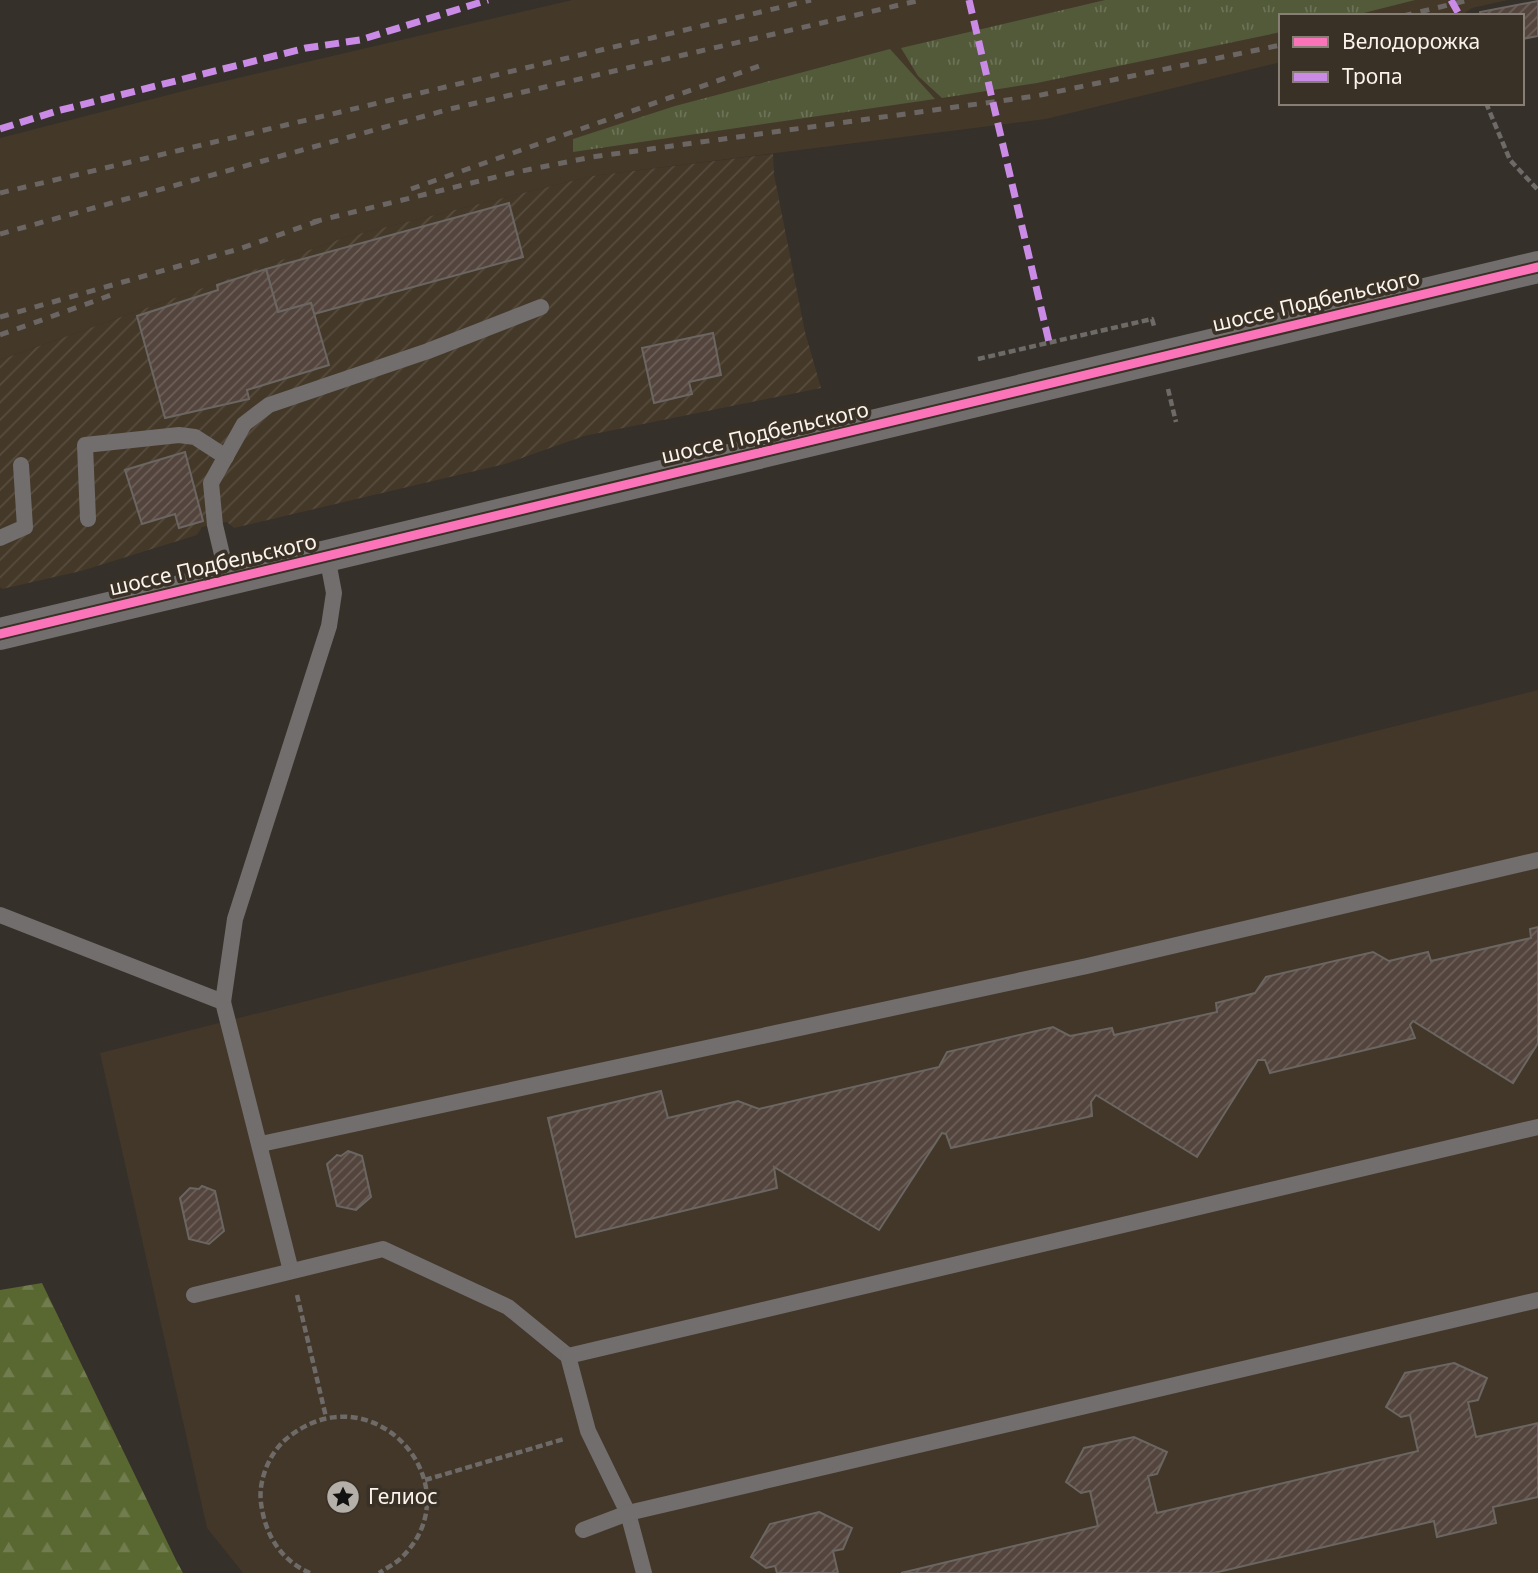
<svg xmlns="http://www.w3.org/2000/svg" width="1538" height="1573" viewBox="0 0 1538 1573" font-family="'Noto Sans',sans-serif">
<defs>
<pattern id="industrial-furrows" width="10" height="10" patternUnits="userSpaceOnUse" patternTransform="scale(1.75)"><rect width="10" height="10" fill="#443828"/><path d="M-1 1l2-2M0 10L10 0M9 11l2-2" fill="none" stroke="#574c3d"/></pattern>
<pattern id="grass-tufts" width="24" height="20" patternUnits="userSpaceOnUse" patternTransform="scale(1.75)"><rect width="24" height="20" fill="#525a3a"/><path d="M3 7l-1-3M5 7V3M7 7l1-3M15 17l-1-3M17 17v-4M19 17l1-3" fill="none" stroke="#6c7257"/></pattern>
<pattern id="forest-firs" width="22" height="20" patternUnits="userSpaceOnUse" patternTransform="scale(1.75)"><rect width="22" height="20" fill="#596731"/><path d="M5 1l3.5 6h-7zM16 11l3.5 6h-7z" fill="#727d4f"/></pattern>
<pattern id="building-hatch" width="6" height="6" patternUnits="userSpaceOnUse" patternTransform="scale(1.75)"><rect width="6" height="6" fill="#53453d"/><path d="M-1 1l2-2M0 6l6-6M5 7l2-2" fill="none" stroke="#6d6059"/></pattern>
</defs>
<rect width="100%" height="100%" fill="#36302a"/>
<polygon fill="#443828" points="572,0 1508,0 1472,8 1461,16 1281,16 1281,62 1046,119 592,176 346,237 0,360 0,138 199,87"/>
<polygon fill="url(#industrial-furrows)" points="773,154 774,174 805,332 821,388 584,436 505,464 234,528 227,522 202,527 197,535 81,571 2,589 0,587 0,360 346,237 592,176"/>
<polygon fill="#423729" points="1538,690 1538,1573 243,1573 207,1528 100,1053"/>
<g fill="url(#grass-tufts)">
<polygon points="1105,0 1415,0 1352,16 1281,16 1281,32 1037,83 942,98 918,76 901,48"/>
<polygon points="890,49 935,99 573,152 573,139 675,106"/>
</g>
<polygon fill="url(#forest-firs)" points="42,1283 176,1560 183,1573 0,1573 0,1290"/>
<g fill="url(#building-hatch)" stroke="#6c6662" stroke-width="2">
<polygon points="1538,1 1538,36 1522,39 1522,16 1480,16 1480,12"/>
<polygon points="509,203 523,257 314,314 311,303 278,312 266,269"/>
<polygon points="266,269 278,312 311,303 329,365 247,390 249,399 165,418 137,316 218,290 217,285"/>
<polygon points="713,333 721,375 689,382 692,394 654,403 642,348"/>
<polygon points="185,452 203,521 179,528 175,514 142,524 125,470"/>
<polygon points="1538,927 1538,1043 1513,1083 1413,1021 1410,1025 1415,1038 1270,1073 1265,1060 1258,1060 1197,1157 1096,1095 1091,1102 1092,1116 951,1148 946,1134 942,1133 879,1230 774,1167 777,1188 576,1237 548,1118 661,1091 668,1118 738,1101 759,1109 939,1067 947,1052 1053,1027 1070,1036 1112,1028 1114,1035 1217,1012 1216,1003 1255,993 1266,977 1373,952 1389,961 1428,952 1431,961 1531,938 1530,929"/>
<polygon points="348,1151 362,1156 371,1197 356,1210 337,1206 327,1164 337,1155 341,1156"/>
<polygon points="202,1186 215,1191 224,1231 209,1244 189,1239 180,1198 190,1188 199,1189"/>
<polygon points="1454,1363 1487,1378 1478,1400 1468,1402 1476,1437 1538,1423 1538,1497 1493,1507 1496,1523 1437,1537 1434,1521 1214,1573 901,1573 1098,1526 1090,1491 1081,1493 1066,1482 1084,1448 1134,1437 1167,1452 1157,1474 1148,1476 1157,1513 1418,1451 1410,1415 1401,1417 1386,1407 1405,1373"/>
<polygon points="819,1512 852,1528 843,1549 833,1551 838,1573 777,1573 775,1566 766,1568 751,1557 770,1524"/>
</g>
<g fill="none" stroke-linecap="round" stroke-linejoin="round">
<g stroke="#6d6a67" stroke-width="4.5" stroke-dasharray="7 3.5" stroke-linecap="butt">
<polyline points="1486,103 1510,160 1538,190"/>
<polyline points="978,359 1152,319 1154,326"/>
<polyline points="1168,389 1176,422"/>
<polyline points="297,1295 326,1417"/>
<polyline points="425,1480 564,1439"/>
<path d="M310 1573C280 1560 265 1534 261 1503 258 1481 269 1454 285 1440 371 1366 477 1485 401 1558 395 1564 386 1568 379 1573"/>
</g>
<g stroke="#716e6d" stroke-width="16">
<polyline points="88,519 85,445 179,435 195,437 226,457"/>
<polyline points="0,538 25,527 21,465"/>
<polyline points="228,580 215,525 211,483 244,424 269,405 428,351 541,307"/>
<polyline points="0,915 223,1002 291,1271"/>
<polyline points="223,1002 235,919 329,626 334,593 327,556"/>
<polyline points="261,1144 1087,966 1538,860"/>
<polyline points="194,1295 383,1249 508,1307 568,1356 588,1431 628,1513 644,1573"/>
<polyline points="568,1356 1538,1127"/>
<polyline points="583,1530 628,1513 1538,1300"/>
</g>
<polyline stroke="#716e6d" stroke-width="32" points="0,634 1538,267"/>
<g stroke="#6b6663" stroke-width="5" stroke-dasharray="9 9" stroke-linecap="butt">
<polyline points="1403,16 1469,0"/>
<polyline points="411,189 759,66"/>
<polyline points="0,193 811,0"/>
<polyline points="313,222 512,173 592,157 1036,96 1281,45"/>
<polyline points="0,234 450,109 921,0"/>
<polyline points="0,317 239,249 321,220"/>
<polyline points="0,335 117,293"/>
</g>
<g stroke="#ca8be6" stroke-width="7" stroke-dasharray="14 7" stroke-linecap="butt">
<polyline points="969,0 1049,342"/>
<polyline points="1451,0 1460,16"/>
<polyline points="0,129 57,111 306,48 360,40 488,0"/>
</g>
<g stroke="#3a3126" stroke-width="13">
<polyline id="cycleway" points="0,634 1538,267"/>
</g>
<use href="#cycleway" stroke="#fb73b8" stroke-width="9"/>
</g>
<defs>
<g id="sight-disc" transform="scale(1.75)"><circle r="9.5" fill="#b5afa9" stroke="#3a3126"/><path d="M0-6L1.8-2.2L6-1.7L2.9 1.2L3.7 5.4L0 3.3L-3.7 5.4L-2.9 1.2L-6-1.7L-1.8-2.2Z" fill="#111"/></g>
</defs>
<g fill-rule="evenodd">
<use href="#sight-disc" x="343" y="1497"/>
</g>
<g text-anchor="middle" stroke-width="7" stroke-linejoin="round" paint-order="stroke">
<g font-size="21" fill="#faf4ed" stroke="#3a3126">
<text transform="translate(1316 301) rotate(-13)" y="7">шоссе Подбельского</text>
<text transform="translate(765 433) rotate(-13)" y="7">шоссе Подбельского</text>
<text transform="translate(213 565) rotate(-13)" y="7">шоссе Подбельского</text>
</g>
<g font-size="21" fill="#faf4ed" stroke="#3a3126" text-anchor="start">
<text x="368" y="1504">Гелиос</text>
</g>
</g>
<rect x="1279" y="14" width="245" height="91" fill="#3a3126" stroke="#877f76" stroke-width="2"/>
<rect x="1293" y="37" width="35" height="10" fill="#fb73b8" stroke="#877f76" stroke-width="2"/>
<text x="1342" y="49" font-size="21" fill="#faf4ed">Велодорожка</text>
<rect x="1293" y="72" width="35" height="10" fill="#ca8be6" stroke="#877f76" stroke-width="2"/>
<text x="1342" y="84" font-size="21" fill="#faf4ed">Тропа</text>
</svg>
